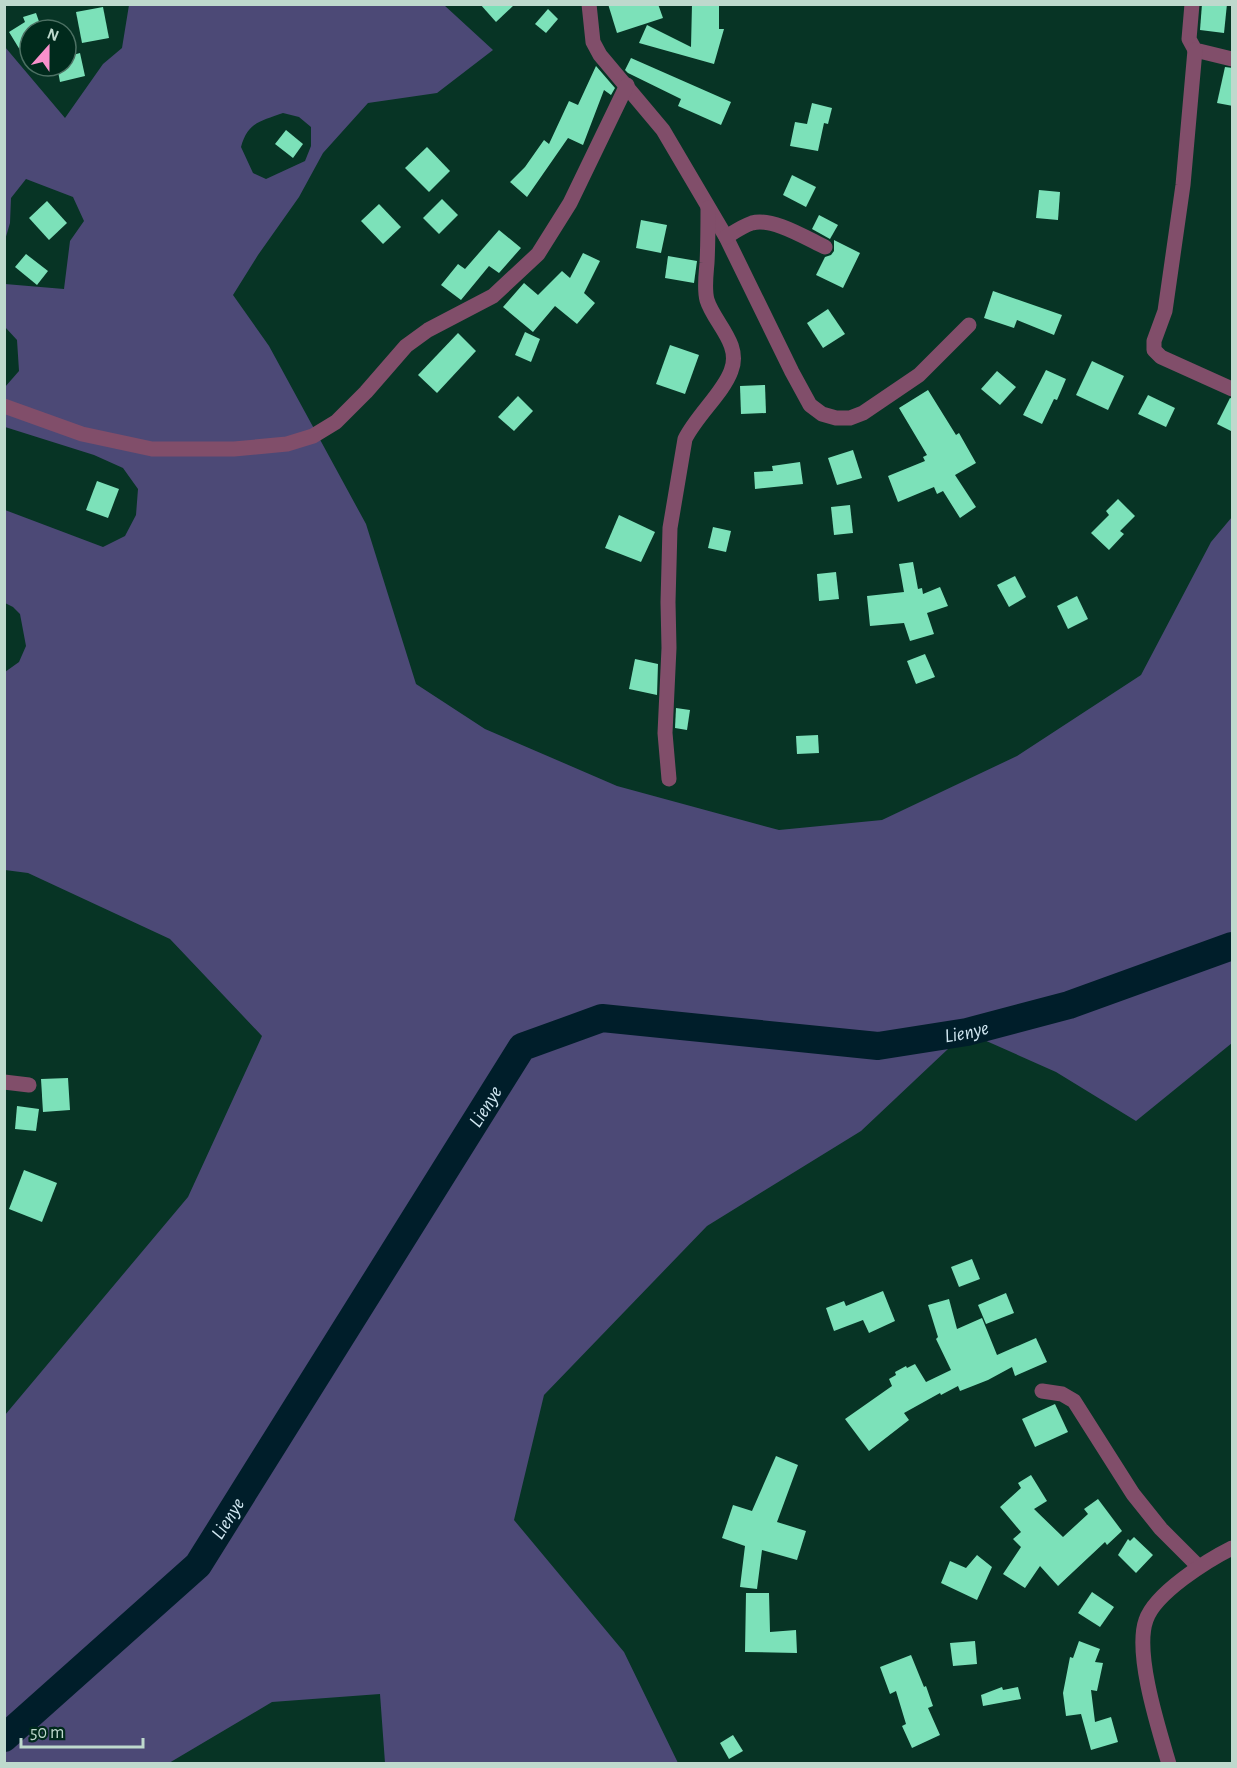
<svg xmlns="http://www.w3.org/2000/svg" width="1237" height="1768" viewBox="0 0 1237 1768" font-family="'Alegreya Sans',sans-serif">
<rect width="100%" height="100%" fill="#073425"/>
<path fill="#4c4976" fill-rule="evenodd" d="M129 5H444L493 50 437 93 368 103 323 153 299 197 258 255 233 295 269 346 366 524 416 684 485 729 617 786 779 830 882 820 1017 756 1141 675 1211 542 1232 517V1043L1136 1121 1056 1072 966 1032 861 1131 707 1226 544 1395 514 1520 624 1652 678 1763H385L380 1694 272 1702 169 1763H5V1415L188 1197 262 1036 170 939 28 873 5 870V672L19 662 26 646 20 614 13 607 5 603V510L103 547 125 536 136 515 138 489 123 468 94 455 5 427V387L19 371 17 340 5 327V284L64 289 70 241 84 221 73 197 26 179 11 198 10 223 5 240V47L65 118 103 64 122 48ZM283 113 299 117 311 127V146L305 161 266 179 253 173 241 147C248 122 261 121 283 113Z"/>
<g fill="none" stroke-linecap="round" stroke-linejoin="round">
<path stroke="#001e2a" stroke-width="28" id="s1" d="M4 1738 198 1565 522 1047 602 1018 878 1046 967 1032 1069 1005 1232 946"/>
</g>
<g fill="#7ce1b9">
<polygon points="480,4 515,4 496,22"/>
<polygon points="608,4 658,4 663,18 617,33"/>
<polygon points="692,4 719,4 719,29 724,29 714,64 639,43 647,25 691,47"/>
<polygon points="1202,4 1227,4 1224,33 1200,30"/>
<polygon points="103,7 109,38 82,43 76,12"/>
<polygon points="548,9 558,19 546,33 535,24"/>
<polygon points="36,13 42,30 30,30 30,44 20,50 9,32 25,22 23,17"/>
<polygon points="80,53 85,76 60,82 57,66 66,66 66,57"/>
<polygon points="631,58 731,102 721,125 678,106 681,99 628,73 625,70"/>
<polygon points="596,66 615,88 611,95 604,90 583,145 568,138 527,197 510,182 525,167 544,140 549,144 569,101 578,105"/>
<polygon points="1225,67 1233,68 1233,106 1217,103"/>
<polygon points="812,103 832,108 828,124 824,123 818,151 790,146 795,122 807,124"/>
<polygon points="286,130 303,144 293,158 275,144"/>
<polygon points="427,147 450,171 429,192 405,168"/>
<polygon points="792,175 816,187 806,207 783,195"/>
<polygon points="1039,190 1060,192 1058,220 1036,218"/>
<polygon points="442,199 458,215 439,234 423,218"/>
<polygon points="47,201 67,223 49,240 29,218"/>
<polygon points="379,204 401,227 383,244 361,221"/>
<polygon points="819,215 838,225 830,239 812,229"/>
<polygon points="641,220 667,225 661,253 636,248"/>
<polygon points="499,230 521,248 499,273 489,266 461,300 441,285 458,264 465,269"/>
<polygon points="834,240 860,253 843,288 816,275 825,257 831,255 834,251"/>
<polygon points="583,253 600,261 584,293 595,303 577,324 555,306 533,332 503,307 524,283 538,295 562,271 570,278"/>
<polygon points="26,254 48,271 37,285 15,267"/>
<polygon points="668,256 697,261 694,283 665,278"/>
<polygon points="993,291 1062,315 1054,335 1017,320 1014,328 984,318"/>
<polygon points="828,309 845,334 823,348 807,323"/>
<polygon points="525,332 540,339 531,362 515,355"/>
<polygon points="458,333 476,351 437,393 418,375"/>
<polygon points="670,345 699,355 685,394 656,384"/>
<polygon points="1092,361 1124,376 1108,410 1076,395"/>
<polygon points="1046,370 1066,379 1057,400 1054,399 1042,424 1023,415"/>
<polygon points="997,371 1016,387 1000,405 981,389"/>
<polygon points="765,385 766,413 741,414 740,386"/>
<polygon points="928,390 956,435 959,433 976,463 955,475 976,507 960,518 943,491 937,494 934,487 898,502 888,476 925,461 923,457 927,455 899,408"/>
<polygon points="1148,395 1175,408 1166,427 1138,414"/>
<polygon points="518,396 533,411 514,431 498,417"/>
<polygon points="1230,398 1233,399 1233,432 1217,424"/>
<polygon points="853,450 862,478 837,485 828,458"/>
<polygon points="800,462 803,484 755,489 754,472 773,471 772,466"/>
<polygon points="97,481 119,489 108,518 86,510"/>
<polygon points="1118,499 1135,516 1120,531 1124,534 1109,550 1091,533 1109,515 1106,511"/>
<polygon points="850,505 853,533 834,535 831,507"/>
<polygon points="619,515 655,532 641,562 605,548"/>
<polygon points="713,527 731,531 726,552 708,548"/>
<polygon points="913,562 918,589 922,588 923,594 940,587 948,606 927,613 934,634 910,641 904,623 870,626 867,596 904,592 899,564"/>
<polygon points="836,572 839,599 819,601 817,574"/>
<polygon points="1015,576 1026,597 1009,607 997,585"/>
<polygon points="1077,596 1088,619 1068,629 1057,606"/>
<polygon points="925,654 935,677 916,684 907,661"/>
<polygon points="635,659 658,664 657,695 629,689"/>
<polygon points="676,708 690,710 687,730 675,728"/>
<polygon points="818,735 819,753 797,754 796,736"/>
<polygon points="68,1078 70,1110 43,1112 41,1079"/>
<polygon points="17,1106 39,1109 36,1131 15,1129"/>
<polygon points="24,1170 57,1183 42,1222 9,1209"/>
<polygon points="972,1259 980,1279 959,1287 951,1267"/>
<polygon points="883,1291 895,1321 869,1333 863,1320 834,1331 826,1308 844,1301 846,1306"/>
<polygon points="1006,1293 1014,1313 986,1324 978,1305"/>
<polygon points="949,1299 957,1329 982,1318 997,1355 1036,1338 1047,1362 1015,1376 1012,1367 988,1380 960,1391 958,1386 941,1395 940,1393 904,1413 909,1420 869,1451 845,1419 892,1386 889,1379 896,1375 895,1372 906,1366 907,1368 915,1364 926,1382 951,1370 936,1339 938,1337 928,1305"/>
<polygon points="1055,1404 1068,1432 1035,1447 1022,1419"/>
<polygon points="776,1456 798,1465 777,1522 806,1531 797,1560 762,1550 757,1589 740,1587 745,1546 722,1538 733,1505 752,1511"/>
<polygon points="1031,1475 1047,1501 1034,1509 1063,1537 1088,1514 1084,1509 1098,1499 1122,1531 1107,1545 1105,1542 1058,1586 1040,1566 1025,1588 1003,1574 1021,1547 1013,1539 1021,1532 1000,1507 1021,1488 1018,1483"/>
<polygon points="1134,1537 1153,1555 1136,1573 1118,1555 1128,1539 1130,1541"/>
<polygon points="977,1555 992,1567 977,1600 941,1583 950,1561 966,1568"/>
<polygon points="1092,1592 1114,1607 1100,1627 1078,1613"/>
<polygon points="746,1593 769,1593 770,1632 796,1630 797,1653 745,1652"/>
<polygon points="975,1641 977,1664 953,1666 950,1643"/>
<polygon points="1079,1641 1100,1649 1095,1662 1103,1663 1097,1691 1091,1690 1095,1722 1111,1717 1118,1742 1091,1750 1081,1714 1066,1716 1063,1693 1070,1657 1073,1658"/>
<polygon points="911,1655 924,1687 926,1686 933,1706 928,1708 940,1735 912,1748 902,1726 906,1724 896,1691 890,1694 880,1667"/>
<polygon points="1002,1687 1003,1690 1018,1687 1021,1699 983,1706 981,1695"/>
<polygon points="733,1735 743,1751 729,1759 720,1743"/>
</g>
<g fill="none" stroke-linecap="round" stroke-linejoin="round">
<g stroke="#814e6a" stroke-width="15">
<polyline points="589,4 593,42 600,55 663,130 726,237 792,372 810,405 822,414 836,418 850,418 863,413 919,375 969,325"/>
<polyline points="1192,4 1189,39 1195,50 1232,59"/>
<polyline points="1195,50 1183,185 1165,311 1154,341 1154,350 1161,357 1232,389"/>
<path d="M726 237C734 232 743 226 752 223 772 217 806 238 825 247"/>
<polyline points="4,406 82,434 152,449 234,449 287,444 313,436 336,422 366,392 406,346 428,330 493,296 538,254 570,203 627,85"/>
<path d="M669 779 665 733 669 648 668 602 670 528 685 439C697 415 723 393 731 371 742 344 714 323 707 300 704 289 706 275 707 263 708 245 708 227 708 208"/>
<polyline points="4,1082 29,1085"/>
<polyline points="1042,1391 1062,1394 1074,1401 1133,1494 1161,1529 1198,1566"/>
<path d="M1169 1764C1159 1730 1134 1653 1146 1620 1155 1593 1208 1560 1232 1548"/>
</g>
</g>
<g text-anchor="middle" stroke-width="6" stroke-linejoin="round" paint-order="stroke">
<g font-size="20" font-style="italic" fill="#d1e8f2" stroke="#002a1c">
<text dy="7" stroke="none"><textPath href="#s1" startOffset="1323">Lienye</textPath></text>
<text dy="7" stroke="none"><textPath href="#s1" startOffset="801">Lienye</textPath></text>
<text dy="7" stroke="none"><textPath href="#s1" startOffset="315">Lienye</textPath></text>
</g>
</g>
<rect width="1237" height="1768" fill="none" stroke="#bed9cd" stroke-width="12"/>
<g transform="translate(48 48) rotate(21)"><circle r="28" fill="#002a1c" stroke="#4c7063" stroke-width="1.5"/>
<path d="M0-4.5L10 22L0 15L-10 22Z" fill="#f890cb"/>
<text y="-9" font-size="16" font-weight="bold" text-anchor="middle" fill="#bed9cd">N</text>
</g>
<path d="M21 1738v9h122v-9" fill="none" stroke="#bed9cd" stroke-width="3"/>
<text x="30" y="1738" font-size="18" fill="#bed9cd" stroke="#002a1c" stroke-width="4.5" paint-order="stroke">50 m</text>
</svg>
